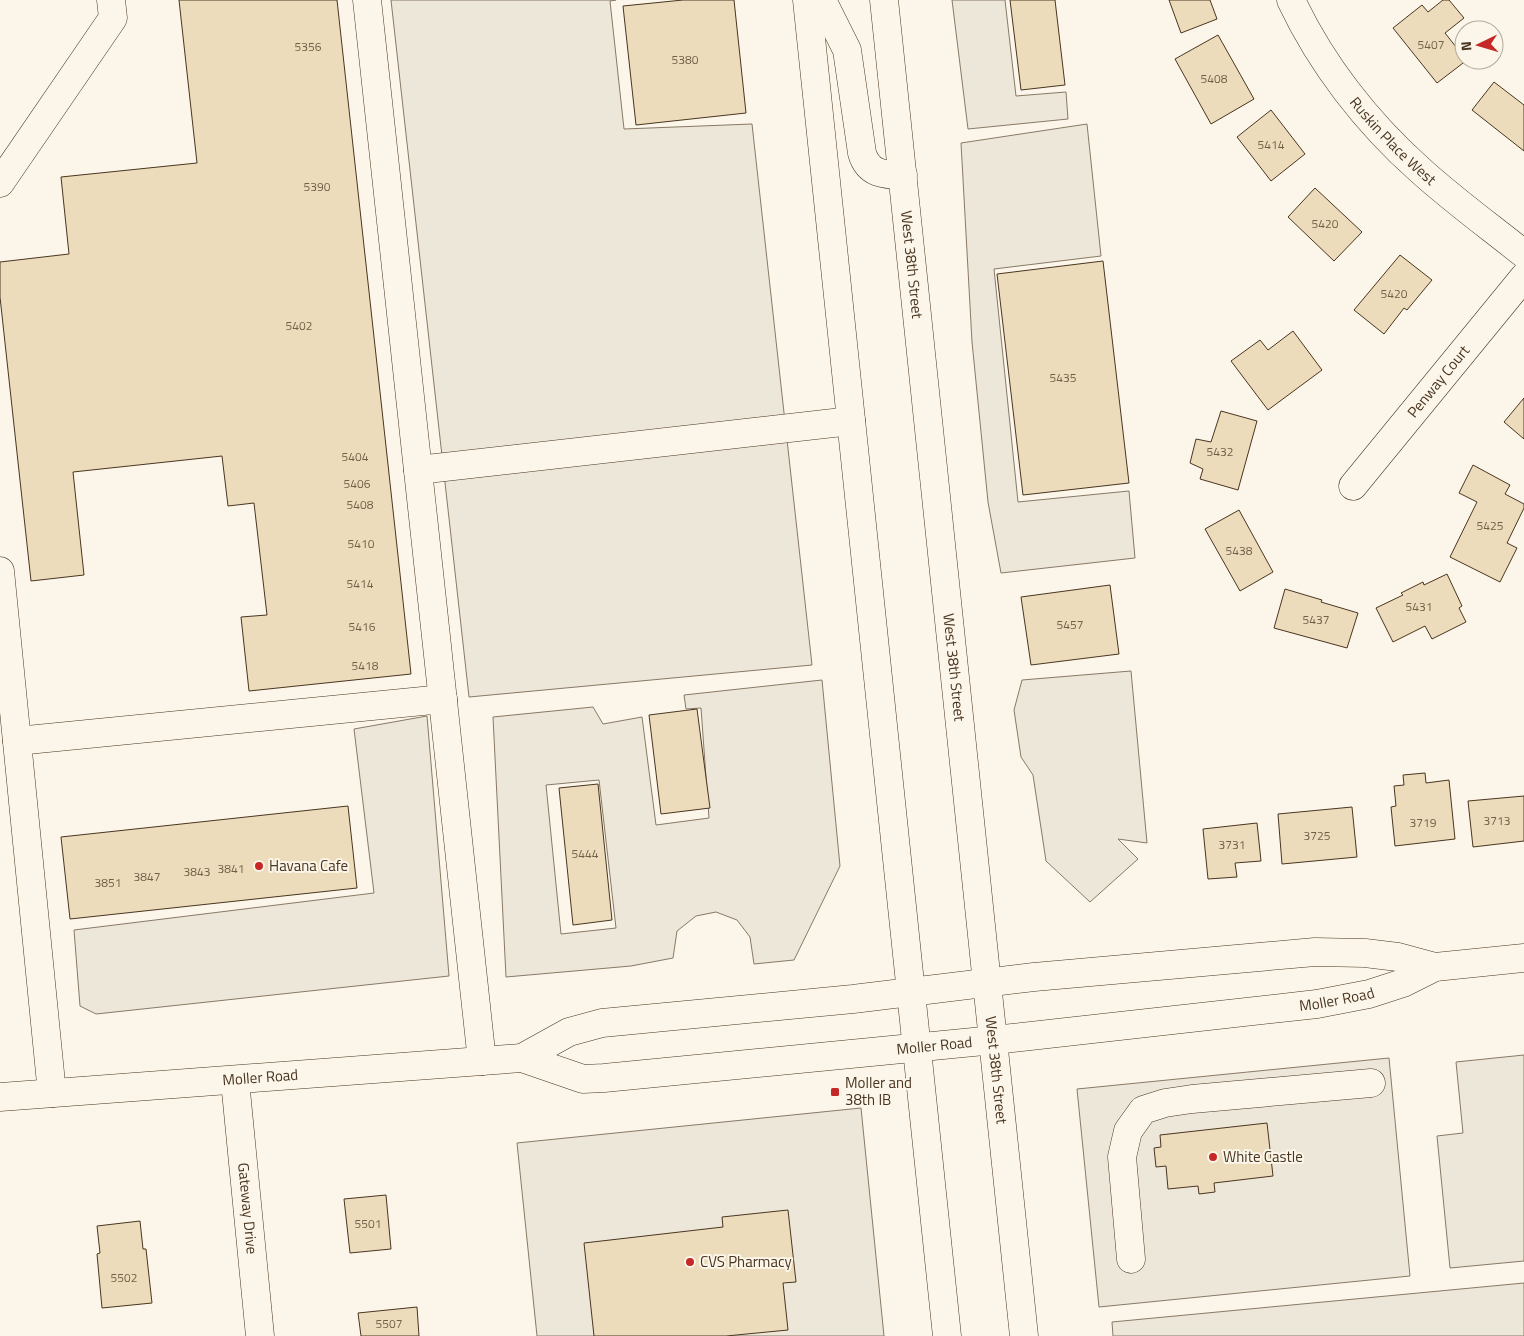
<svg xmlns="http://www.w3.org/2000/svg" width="1524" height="1336" viewBox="0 0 1524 1336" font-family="'Titillium Web',sans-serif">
<rect width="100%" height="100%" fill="#fbf6e9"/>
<g fill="#ede7d9" stroke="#887966" fill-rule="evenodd">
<polygon points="391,0 616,0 610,1 624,129 752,124 812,665 469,697"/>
<polygon points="952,0 1005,0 1016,96 1066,92 1068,119 968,129"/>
<polygon points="1087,124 1101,256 994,269 1018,502 1129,491 1135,558 1001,573 988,502 972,342 961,143"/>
<polygon points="1131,671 1147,843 1118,839 1138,859 1090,902 1046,861 1033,775 1021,757 1014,710 1022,680"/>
<path d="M822 680 840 866 794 960 754 964 750 937 737 920 716 912 696 916 677 931 673 958 631 966 506 977 493 717 593 707 603 724 642 717 656 825 709 818 701 708 686 709 684 695ZM599 780 616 928 561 934 546 785Z"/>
<polygon points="427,716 449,976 96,1014 80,1006 74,930 374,893 354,729"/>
<polygon points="1524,1055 1524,1261 1450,1268 1437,1136 1463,1133 1456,1062"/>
<polygon points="1389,1058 1410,1276 1099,1307 1077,1089"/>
<polygon points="861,1108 884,1336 537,1336 517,1143"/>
<polygon points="1524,1283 1524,1336 1113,1336 1112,1322"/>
</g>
<g fill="#ecdcbc" stroke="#4a3520">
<polygon points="179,0 337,0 411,674 249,691 241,617 267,615 254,503 228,506 222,456 73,472 84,575 31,581 0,297 0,262 69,254 61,177 197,163"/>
<polygon points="683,0 734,0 746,113 636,125 623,6"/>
<polygon points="1010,0 1055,0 1065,85 1021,90"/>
<polygon points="1169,0 1210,0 1217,19 1181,33"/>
<polygon points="1443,0 1449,0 1464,18 1445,33 1464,57 1464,60 1467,60 1437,83 1393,28 1422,5 1428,12"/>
<polygon points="1218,35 1254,99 1211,124 1175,59"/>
<polygon points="1494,82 1524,105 1524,151 1472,110"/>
<polygon points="1271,110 1305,154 1271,181 1237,137"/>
<polygon points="1315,188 1362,232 1334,261 1288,217"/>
<polygon points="1400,255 1432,280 1407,310 1404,308 1384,334 1354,310"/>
<polygon points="1103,261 1129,483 1023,495 997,274"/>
<polygon points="1293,331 1322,370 1268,410 1231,361 1260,340 1268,350"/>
<polygon points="1524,398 1524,439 1504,422"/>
<polygon points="1221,411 1257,421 1238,490 1200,479 1203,469 1190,463 1196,439 1211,442"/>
<polygon points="1473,465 1510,485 1505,494 1524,504 1524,508 1507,543 1517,548 1500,582 1450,557 1477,502 1459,493"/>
<polygon points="1239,510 1273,572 1240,591 1205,529"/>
<polygon points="1447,574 1462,606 1459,608 1466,622 1432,639 1425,626 1393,642 1376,608 1403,595 1401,593 1423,582 1424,585"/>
<polygon points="1110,585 1119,654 1031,665 1021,597"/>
<polygon points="1285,589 1322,600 1321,602 1358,613 1347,648 1274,628"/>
<polygon points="697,709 710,808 661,814 649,715"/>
<polygon points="1425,773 1426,783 1449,780 1455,839 1395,846 1391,807 1396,806 1394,786 1404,785 1403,775"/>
<polygon points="598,784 612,920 573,925 559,788"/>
<polygon points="1524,796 1524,841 1473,847 1468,801"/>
<polygon points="348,806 357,888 70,919 61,837"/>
<polygon points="1352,807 1357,857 1282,864 1278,814"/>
<polygon points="1257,823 1261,861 1235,863 1237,877 1208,879 1203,829"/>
<polygon points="1267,1123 1273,1176 1214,1183 1215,1192 1199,1194 1198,1186 1168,1189 1166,1166 1156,1167 1154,1148 1161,1147 1160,1135"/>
<polygon points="386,1195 391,1249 350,1253 344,1199"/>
<polygon points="788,1210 796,1282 783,1283 788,1330 726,1336 594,1336 584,1243 723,1227 722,1217"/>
<polygon points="140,1221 143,1249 146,1249 152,1303 102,1308 97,1254 100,1253 97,1226"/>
<polygon points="417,1307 419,1336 361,1336 358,1313"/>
</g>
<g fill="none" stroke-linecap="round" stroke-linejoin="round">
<g stroke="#4a3520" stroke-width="29">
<g id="minor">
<polyline points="367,0 482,1061"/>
<path id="s1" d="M1291 0C1321 64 1367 123 1420 170 1453 200 1489 226 1524 254"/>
<polyline points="0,183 113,18 111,0"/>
<polyline points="418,470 851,421"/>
<path id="s2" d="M1353 486 1524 277"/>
<polyline points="0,571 52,1093"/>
<polyline points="17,741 443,699"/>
<path id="s3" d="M235 1081 260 1336"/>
<polyline points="1131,1259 1122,1157 1128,1131 1143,1110 1165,1103 1192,1099 1371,1083"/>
</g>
</g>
<g stroke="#4a3520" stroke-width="29">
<g id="major">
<polyline points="807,0 947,1336"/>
<path d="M822 0 847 50 862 153C868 174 884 175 903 175"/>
<path id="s4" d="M884 0 1024 1336"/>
<polyline points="522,1058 569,1032 602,1023 853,999 1034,977 1315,952 1365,953 1398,957 1435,967"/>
<path id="s5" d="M0 1097 522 1058 583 1079 604 1078 994 1040 1317 1004 1369 994 1403 983 1435 967 1524 958"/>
</g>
</g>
<use href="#minor" stroke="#fbf6e9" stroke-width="28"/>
<use href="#major" stroke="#fbf6e9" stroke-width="28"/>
</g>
<g fill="#c62828" stroke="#fbf6e9" stroke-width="2">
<circle cx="259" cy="866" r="5"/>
<rect x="830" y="1087" width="10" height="10" rx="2.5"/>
<circle cx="1213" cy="1157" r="5"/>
<circle cx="690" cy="1262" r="5"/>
</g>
<g text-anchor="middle" stroke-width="4" stroke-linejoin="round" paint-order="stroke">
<g font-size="12" fill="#725f47">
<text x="1431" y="49">5407</text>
<text x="308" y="51">5356</text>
<text x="685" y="64">5380</text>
<text x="1214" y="83">5408</text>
<text x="1271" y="149">5414</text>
<text x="317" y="191">5390</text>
<text x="1325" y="228">5420</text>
<text x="1394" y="298">5420</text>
<text x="299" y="330">5402</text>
<text x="1063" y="382">5435</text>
<text x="1220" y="456">5432</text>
<text x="355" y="461">5404</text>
<text x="357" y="488">5406</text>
<text x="360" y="509">5408</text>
<text x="1490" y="530">5425</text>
<text x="361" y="548">5410</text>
<text x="1239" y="555">5438</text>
<text x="360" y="588">5414</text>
<text x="1419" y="611">5431</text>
<text x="1316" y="624">5437</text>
<text x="1070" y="629">5457</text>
<text x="362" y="631">5416</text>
<text x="365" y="670">5418</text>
<text x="1497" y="825">3713</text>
<text x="1423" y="827">3719</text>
<text x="1317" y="840">3725</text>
<text x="1232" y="849">3731</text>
<text x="585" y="858">5444</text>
<text x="231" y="873">3841</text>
<text x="197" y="876">3843</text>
<text x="147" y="881">3847</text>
<text x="108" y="887">3851</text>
<text x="368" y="1228">5501</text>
<text x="124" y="1282">5502</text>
<text x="389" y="1328">5507</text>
</g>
<g font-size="15" fill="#4a3520" stroke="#fbf6e9">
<text dy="5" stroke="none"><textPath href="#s1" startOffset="175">Ruskin Place West</textPath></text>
<text dy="5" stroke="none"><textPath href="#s4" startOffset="266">West 38th Street</textPath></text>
<text dy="5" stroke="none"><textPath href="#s2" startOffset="135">Penway Court</textPath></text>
<text dy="5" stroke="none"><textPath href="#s4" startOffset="671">West 38th Street</textPath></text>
<text dy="5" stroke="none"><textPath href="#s5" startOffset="1346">Moller Road</textPath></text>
<text dy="5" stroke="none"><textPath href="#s5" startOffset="941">Moller Road</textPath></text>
<text dy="5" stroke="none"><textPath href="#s4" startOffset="1076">West 38th Street</textPath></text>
<text dy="5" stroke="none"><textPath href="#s5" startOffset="261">Moller Road</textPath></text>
<text dy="5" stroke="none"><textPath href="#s3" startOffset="128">Gateway Drive</textPath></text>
</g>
<g font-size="15" fill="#4a3520" stroke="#fbf6e9" text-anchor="start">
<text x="269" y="871">Havana Cafe</text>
<text x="845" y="1088">Moller and<tspan x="845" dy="17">38th IB</tspan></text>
<text x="1223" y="1162">White Castle</text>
<text x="700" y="1267">CVS Pharmacy</text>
</g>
</g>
<g transform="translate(1479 45) rotate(265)"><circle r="24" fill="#fbf6e9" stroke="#b4a999"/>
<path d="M0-4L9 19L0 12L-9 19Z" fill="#c62828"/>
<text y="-8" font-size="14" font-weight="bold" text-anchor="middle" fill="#4a3520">N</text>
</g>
</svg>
